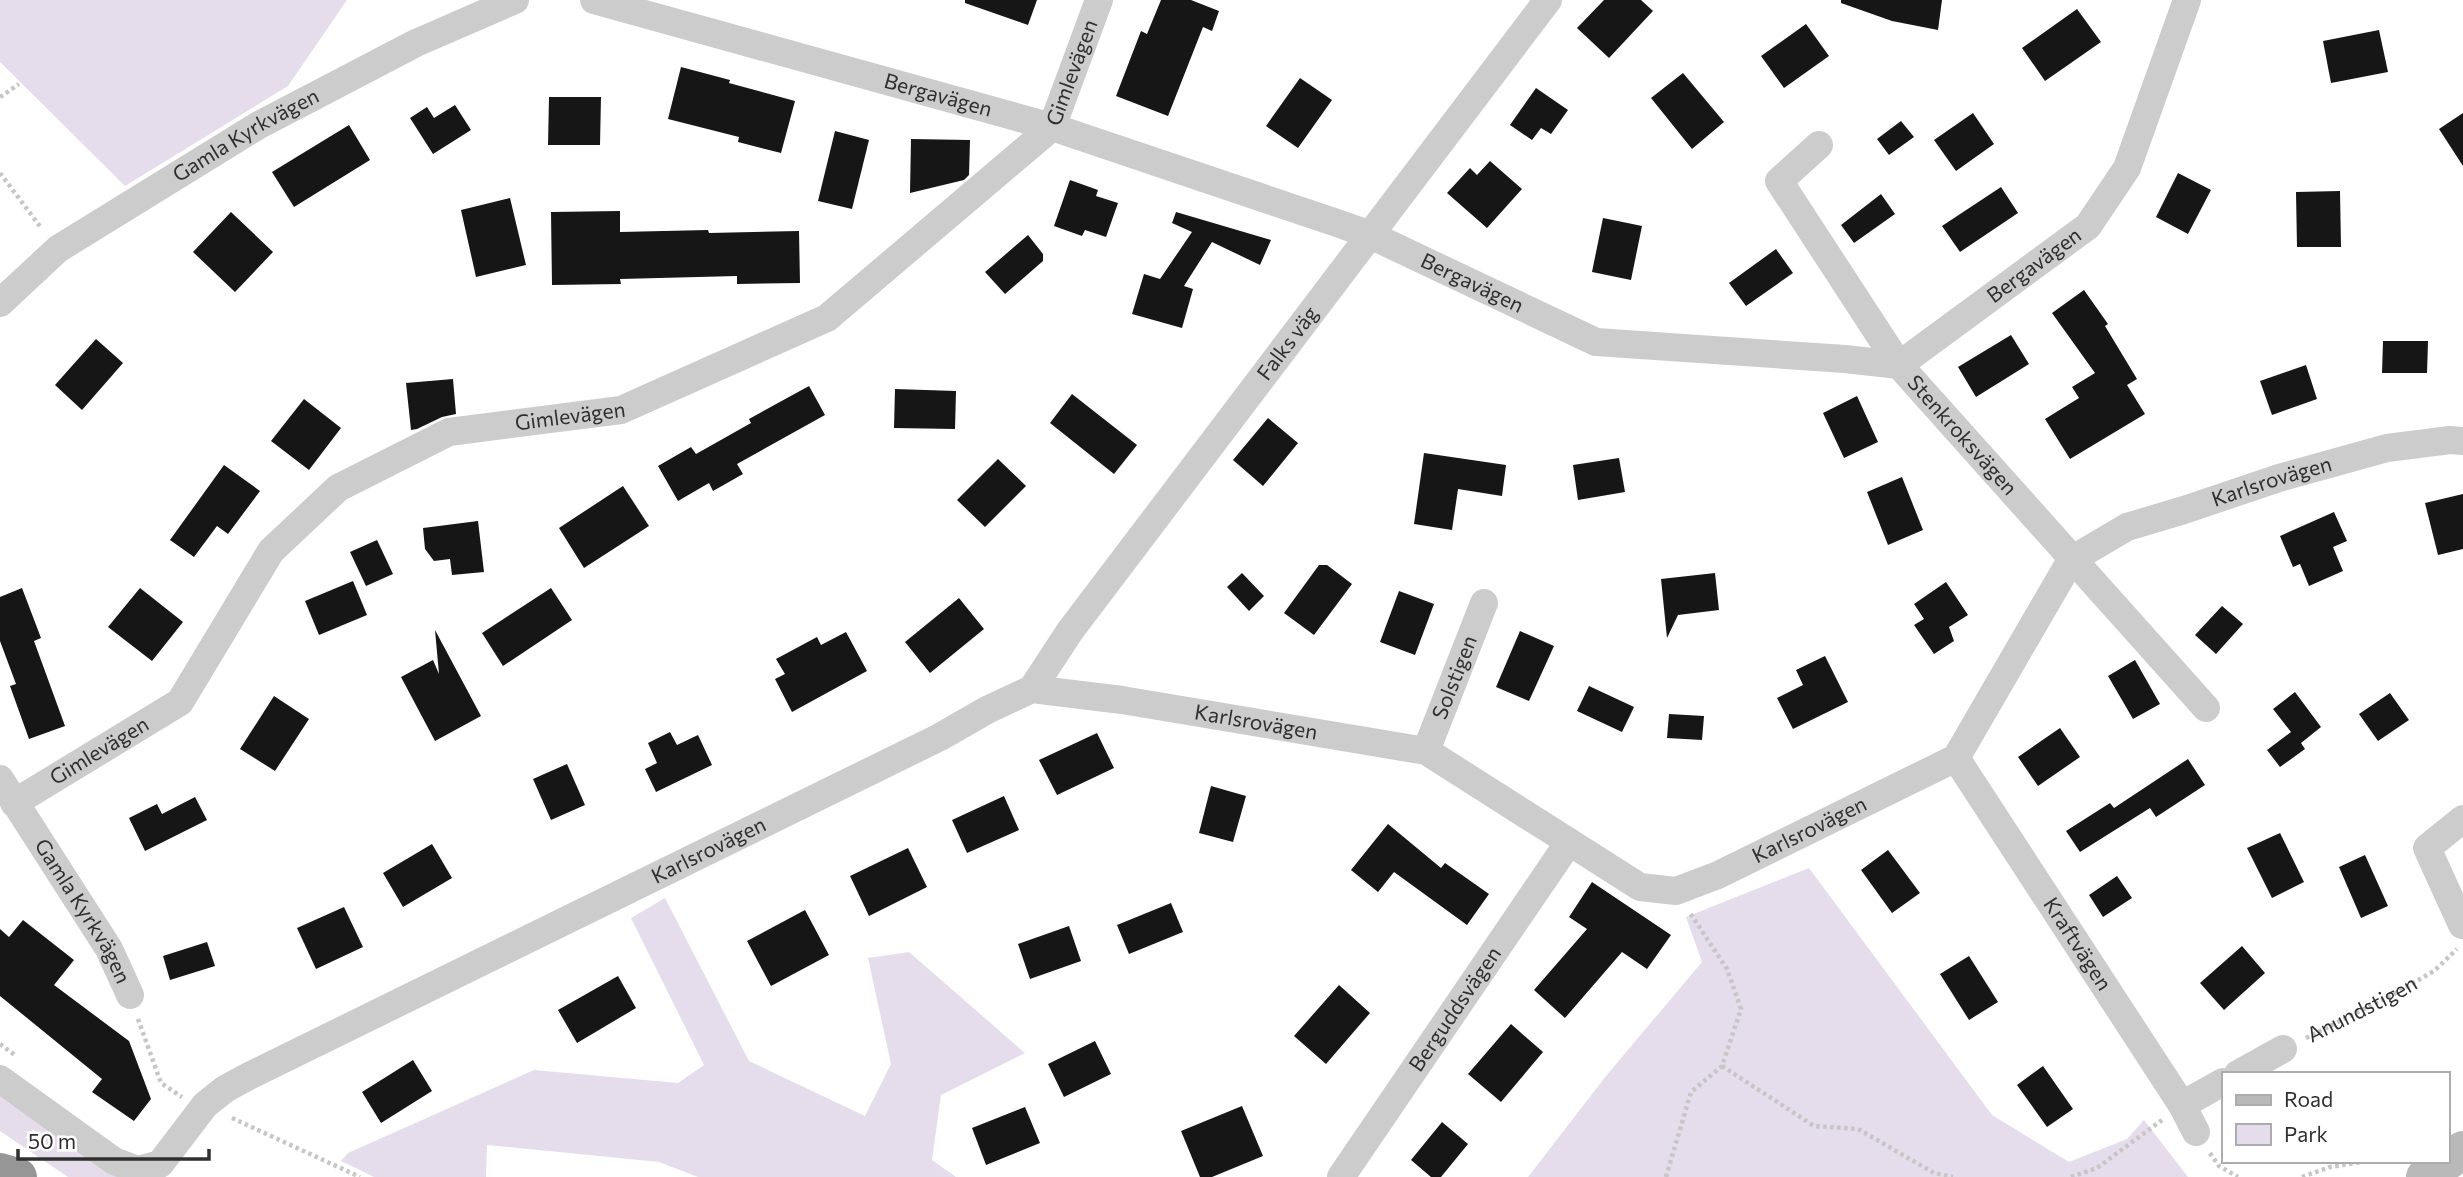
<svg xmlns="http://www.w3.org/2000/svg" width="2463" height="1177" viewBox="0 0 2463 1177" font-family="Commissioner,sans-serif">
<rect width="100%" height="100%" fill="#fff"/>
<g fill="#e6ddec">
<polygon points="0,0 347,0 288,86 125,186 0,62"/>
<polygon points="1809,868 1992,1115 2069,1162 2127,1139 2144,1120 2188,1177 1528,1177 1606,1076 1702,962 1686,917"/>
<polygon points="665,898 749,1061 865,1116 891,1064 868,958 909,952 1025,1053 941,1095 932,1160 956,1177 698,1177 659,1162 487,1145 486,1177 374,1177 341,1161 348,1153 534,1070 678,1083 704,1065 631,918"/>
<polygon points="0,1089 130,1177 68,1177 0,1131"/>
</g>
<g fill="#161616">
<polygon points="965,0 1037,0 1028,25 965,3"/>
<polygon points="1161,0 1191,0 1219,11 1212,31 1203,27 1168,116 1116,96 1141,31 1147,34"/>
<polygon points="1604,0 1641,0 1653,11 1609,58 1577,28"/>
<polygon points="1841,0 1942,0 1938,30 1892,21 1841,3"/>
<polygon points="2077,9 2101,42 2045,81 2022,48"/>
<polygon points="1806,24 1829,56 1784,88 1761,56"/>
<polygon points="2379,30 2388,72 2331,83 2323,41"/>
<polygon points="681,67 730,80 729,83 795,101 781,153 738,142 739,137 668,119"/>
<polygon points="1683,73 1724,122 1692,149 1651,98"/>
<polygon points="1300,78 1332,100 1298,148 1266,126"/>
<polygon points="1536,88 1568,110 1551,134 1541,128 1532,140 1510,125"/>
<polygon points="549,97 601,97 600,145 548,145"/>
<polygon points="455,105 471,130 433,154 410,118 427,107 434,118"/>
<polygon points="1973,113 1994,144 1956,171 1934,140"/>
<polygon points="2463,113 2463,166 2439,129"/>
<polygon points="1901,121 1914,137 1889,155 1877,139"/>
<polygon points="349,125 370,160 294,207 272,172"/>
<polygon points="835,131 869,140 852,209 818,201"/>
<polygon points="911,139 970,140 969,175 964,180 910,193"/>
<polygon points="1490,161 1522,189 1487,228 1447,193 1470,168 1477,175"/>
<polygon points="2178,173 2211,190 2188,234 2156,217"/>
<polygon points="1070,180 1098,190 1096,196 1118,203 1106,237 1085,230 1082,236 1054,226"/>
<polygon points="2001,187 2018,213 1960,252 1942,226"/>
<polygon points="2340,191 2341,247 2297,247 2296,192"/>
<polygon points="1881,194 1895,214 1854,243 1841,225"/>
<polygon points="510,198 526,265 476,277 461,210"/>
<polygon points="620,211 620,232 708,230 709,233 799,231 800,283 737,284 737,276 620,279 621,284 552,285 551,212"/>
<polygon points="231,212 273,252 235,292 193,252"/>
<polygon points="1176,212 1271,240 1260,265 1212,242 1184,286 1193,289 1182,328 1132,314 1144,274 1160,279 1192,232 1172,223"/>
<polygon points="1603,218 1642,226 1631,280 1592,272"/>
<polygon points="1028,235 1043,254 1043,261 1005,294 985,272"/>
<polygon points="1776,249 1793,273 1746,306 1729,283"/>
<polygon points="2084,290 2108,324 2105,326 2137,379 2127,385 2145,414 2070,459 2045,419 2079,398 2072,387 2095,373 2052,313"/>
<polygon points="2011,335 2029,364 1976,397 1958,367"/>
<polygon points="96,339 123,363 82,410 55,385"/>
<polygon points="2383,341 2428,341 2427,373 2382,373"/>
<polygon points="2306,365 2317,399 2272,415 2260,381"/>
<polygon points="453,379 456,414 442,417 417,429 411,430 406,383"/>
<polygon points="809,386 825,415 737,464 743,474 713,491 709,483 678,501 658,466 691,447 696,454 751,423 749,419"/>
<polygon points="895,389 956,391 955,429 894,428"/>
<polygon points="1072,394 1137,445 1114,474 1050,423"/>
<polygon points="1857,396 1878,442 1844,458 1823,413"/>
<polygon points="304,399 341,428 309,470 271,441"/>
<polygon points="1268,418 1298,443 1263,486 1233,460"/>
<polygon points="1424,453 1506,465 1502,496 1458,489 1452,530 1414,524"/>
<polygon points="1619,458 1625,492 1578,500 1573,465"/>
<polygon points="998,459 1026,486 985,527 957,500"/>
<polygon points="224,465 260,491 228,534 217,526 194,557 170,540"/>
<polygon points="1902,477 1923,530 1888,545 1867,492"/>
<polygon points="623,486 649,526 584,568 559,528"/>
<polygon points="2463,494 2463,549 2438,555 2425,503"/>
<polygon points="2334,512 2347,541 2333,547 2343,571 2309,586 2300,564 2293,567 2280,536"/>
<polygon points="478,521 484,572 452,575 450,559 434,561 425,549 423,528"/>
<polygon points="377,540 393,574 366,586 350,552"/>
<polygon points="1319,565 1327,565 1352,584 1314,635 1284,613"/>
<polygon points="1242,573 1264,596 1249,611 1227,587"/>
<polygon points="1715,573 1719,610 1678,615 1667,638 1661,579"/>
<polygon points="353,581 367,615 319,635 305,601"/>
<polygon points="1946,582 1968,615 1949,627 1954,641 1934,654 1914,625 1924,619 1914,604"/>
<polygon points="22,588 41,638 34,641 65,726 29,739 10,686 16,684 0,641 0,597"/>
<polygon points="140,588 183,622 152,661 108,627"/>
<polygon points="551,588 572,620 503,666 482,633"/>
<polygon points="1399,591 1434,604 1415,655 1380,642"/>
<polygon points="959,598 984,629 930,673 905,642"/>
<polygon points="2222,606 2243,624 2216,654 2195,635"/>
<polygon points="435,630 481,716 435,741 401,677 433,660 439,674"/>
<polygon points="1520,631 1554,646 1529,701 1496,687"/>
<polygon points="846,632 867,671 792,712 775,679 785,674 776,659 817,637 821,645"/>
<polygon points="1825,656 1848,702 1793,729 1777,698 1803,685 1796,670"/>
<polygon points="2135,660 2160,704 2133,719 2108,676"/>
<polygon points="1589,686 1634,707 1622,732 1577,711"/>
<polygon points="2295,692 2321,727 2301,743 2305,749 2280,767 2267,750 2291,732 2273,709"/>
<polygon points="2390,693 2409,720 2378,741 2359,714"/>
<polygon points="274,696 309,719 275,771 240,749"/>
<polygon points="1669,714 1704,716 1702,740 1667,738"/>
<polygon points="2060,728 2080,757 2038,786 2018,757"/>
<polygon points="670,732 677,745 698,735 712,765 656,792 645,769 657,763 648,743"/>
<polygon points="1097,733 1114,768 1057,795 1039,760"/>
<polygon points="2188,759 2205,785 2156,817 2150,808 2080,852 2066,831 2110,803 2114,808"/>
<polygon points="567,764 585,805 551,820 533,779"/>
<polygon points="1211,786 1246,796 1233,842 1199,833"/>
<polygon points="1004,796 1019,830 967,853 952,820"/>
<polygon points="195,797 207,820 145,851 129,818 157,804 162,814"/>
<polygon points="1388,824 1441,868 1445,863 1489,894 1467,925 1394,872 1378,892 1351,870"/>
<polygon points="2280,833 2304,882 2272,898 2247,848"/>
<polygon points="432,844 452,878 403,907 383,873"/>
<polygon points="908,848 927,887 869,916 850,876"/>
<polygon points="1888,850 1920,893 1892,913 1861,870"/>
<polygon points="2365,855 2388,906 2361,918 2339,867"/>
<polygon points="2117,876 2132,898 2103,917 2089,895"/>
<polygon points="1592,882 1671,935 1647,969 1622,952 1565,1018 1534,990 1587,929 1569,917"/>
<polygon points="1171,903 1183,932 1129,954 1117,925"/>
<polygon points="344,907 363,947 316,969 297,928"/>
<polygon points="805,910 829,955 771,986 747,941"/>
<polygon points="23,920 74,960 54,985 129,1041 151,1099 134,1121 92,1092 102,1079 0,996 0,929 9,937"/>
<polygon points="1069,926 1081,961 1030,979 1018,944"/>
<polygon points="207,942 215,966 170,980 163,956"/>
<polygon points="2242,946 2265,973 2224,1010 2200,983"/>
<polygon points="1969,956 1998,1002 1969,1020 1940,974"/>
<polygon points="618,976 636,1008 577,1043 558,1010"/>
<polygon points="1339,985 1370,1013 1326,1064 1294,1036"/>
<polygon points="1511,1024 1543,1052 1501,1102 1468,1074"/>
<polygon points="1095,1041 1111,1074 1064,1097 1048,1064"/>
<polygon points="413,1060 432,1091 381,1123 362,1092"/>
<polygon points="2043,1066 2073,1109 2047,1127 2017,1085"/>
<polygon points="1242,1106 1263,1156 1212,1177 1200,1177 1181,1131"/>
<polygon points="1025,1107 1040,1143 986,1165 972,1128"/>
<polygon points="1442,1122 1468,1144 1441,1177 1431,1177 1411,1160"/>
</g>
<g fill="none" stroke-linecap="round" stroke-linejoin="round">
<g stroke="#c6c6c6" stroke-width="4.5" stroke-dasharray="3.5 3.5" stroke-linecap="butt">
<polyline points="0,97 19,84"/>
<polyline points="0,173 42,229"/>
<polyline points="138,1019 161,1083 182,1097"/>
<path id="s1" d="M2306 1038 2396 993 2434 971 2457 949"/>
<polyline points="0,1044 16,1056"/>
<polyline points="1722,1066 1814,1126 1858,1129 1934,1173 1953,1177"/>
<polyline points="232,1118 360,1177"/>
<polyline points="2210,1153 2219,1166 2238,1177"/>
<polyline points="1666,1177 1691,1092 1722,1066 1741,1009 1727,969 1690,913"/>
<polyline points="2071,1177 2097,1168 2162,1120"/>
<polyline points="2302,1177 2330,1167 2367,1161"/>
</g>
<g stroke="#ccc" stroke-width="28">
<path id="s2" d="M594 0 1052 127 1334 222 1368 234 1596 342 1845 359 1899 365 2088 226 2127 168 2187 0"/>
<path id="s3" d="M1819 145 1779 181 1899 365 2206 708"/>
<path id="s4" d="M0 303 58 249 259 125 416 43 515 0"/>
<path id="s5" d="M1032 689 1070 631 1548 0"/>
<path id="s6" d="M1426 751 1484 603"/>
<path id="s7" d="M1956 758 2182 1105 2196 1132"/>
<path id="s8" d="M0 779 109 949 130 995"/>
<path id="s9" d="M14 803 180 702 271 551 338 488 449 432 621 410 827 318 1052 127 1099 0"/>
<polyline points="2462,925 2427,848 2463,819"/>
<polyline points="2238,1074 2283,1049"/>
<path id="s10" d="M0 1079 114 1161 138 1170 160 1164 205 1105 225 1089 249 1076 940 737 987 710 1032 689 1122 700 1426 751 1640 887 1676 891 1718 875 1956 758 2071 560 2127 527 2184 510 2279 478 2387 448 2450 440 2463 441"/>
<polyline points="2182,1105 2223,1082"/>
<path id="s11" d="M1341 1177 1569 842"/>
</g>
<polyline stroke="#b9b9b9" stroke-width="38" points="2425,1177 2463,1150"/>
<polyline stroke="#969696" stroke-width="38" points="0,1172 18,1177"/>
</g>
<g text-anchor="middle" stroke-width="7" stroke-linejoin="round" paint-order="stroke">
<g font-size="21" fill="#2f2f2f" stroke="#fff">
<text dy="7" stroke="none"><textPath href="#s9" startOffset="1339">Gimlevägen</textPath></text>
<text dy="7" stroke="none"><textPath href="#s2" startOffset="357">Bergavägen</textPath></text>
<text dy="7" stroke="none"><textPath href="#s4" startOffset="299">Gamla Kyrkvägen</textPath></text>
<text dy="7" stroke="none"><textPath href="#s2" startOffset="1533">Bergavägen</textPath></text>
<text dy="7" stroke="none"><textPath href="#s2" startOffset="924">Bergavägen</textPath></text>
<text dy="7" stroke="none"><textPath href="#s5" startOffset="430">Falks väg</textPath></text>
<text dy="7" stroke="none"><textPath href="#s9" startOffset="709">Gimlevägen</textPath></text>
<text dy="7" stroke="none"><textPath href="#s3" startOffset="368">Stenkroksvägen</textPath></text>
<text dy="7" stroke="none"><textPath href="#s10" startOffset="2634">Karlsrovägen</textPath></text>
<text dy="7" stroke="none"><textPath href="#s6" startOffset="79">Solstigen</textPath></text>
<text dy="7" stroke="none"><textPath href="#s10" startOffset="1416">Karlsrovägen</textPath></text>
<text dy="7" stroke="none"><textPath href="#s9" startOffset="100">Gimlevägen</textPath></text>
<text dy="7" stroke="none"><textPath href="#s10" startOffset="2025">Karlsrovägen</textPath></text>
<text dy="7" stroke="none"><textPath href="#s10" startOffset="828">Karlsrovägen</textPath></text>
<text dy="7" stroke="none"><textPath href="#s8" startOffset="156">Gamla Kyrkvägen</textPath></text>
<text dy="7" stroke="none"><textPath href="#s7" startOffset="222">Kraftvägen</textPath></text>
<text dy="7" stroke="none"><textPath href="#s1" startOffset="63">Anundstigen</textPath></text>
<text dy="7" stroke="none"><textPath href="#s11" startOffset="203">Berguddsvägen</textPath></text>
</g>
</g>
<rect x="2222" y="1072" width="228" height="91" fill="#ffffff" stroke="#acacac" stroke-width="2"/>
<rect x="2236" y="1095" width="35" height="10" fill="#b9b9b9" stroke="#acacac" stroke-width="2"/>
<text x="2284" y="1107" font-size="21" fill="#2f2f2f">Road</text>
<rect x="2236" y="1124" width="35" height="21" fill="#e6ddec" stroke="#acacac" stroke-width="2"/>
<text x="2284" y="1142" font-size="21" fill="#2f2f2f">Park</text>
<path d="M18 1149v10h191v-10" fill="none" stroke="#2f2f2f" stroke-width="3.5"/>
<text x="28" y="1149" font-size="21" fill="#2f2f2f" stroke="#ffffff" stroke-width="5" paint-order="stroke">50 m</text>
</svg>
